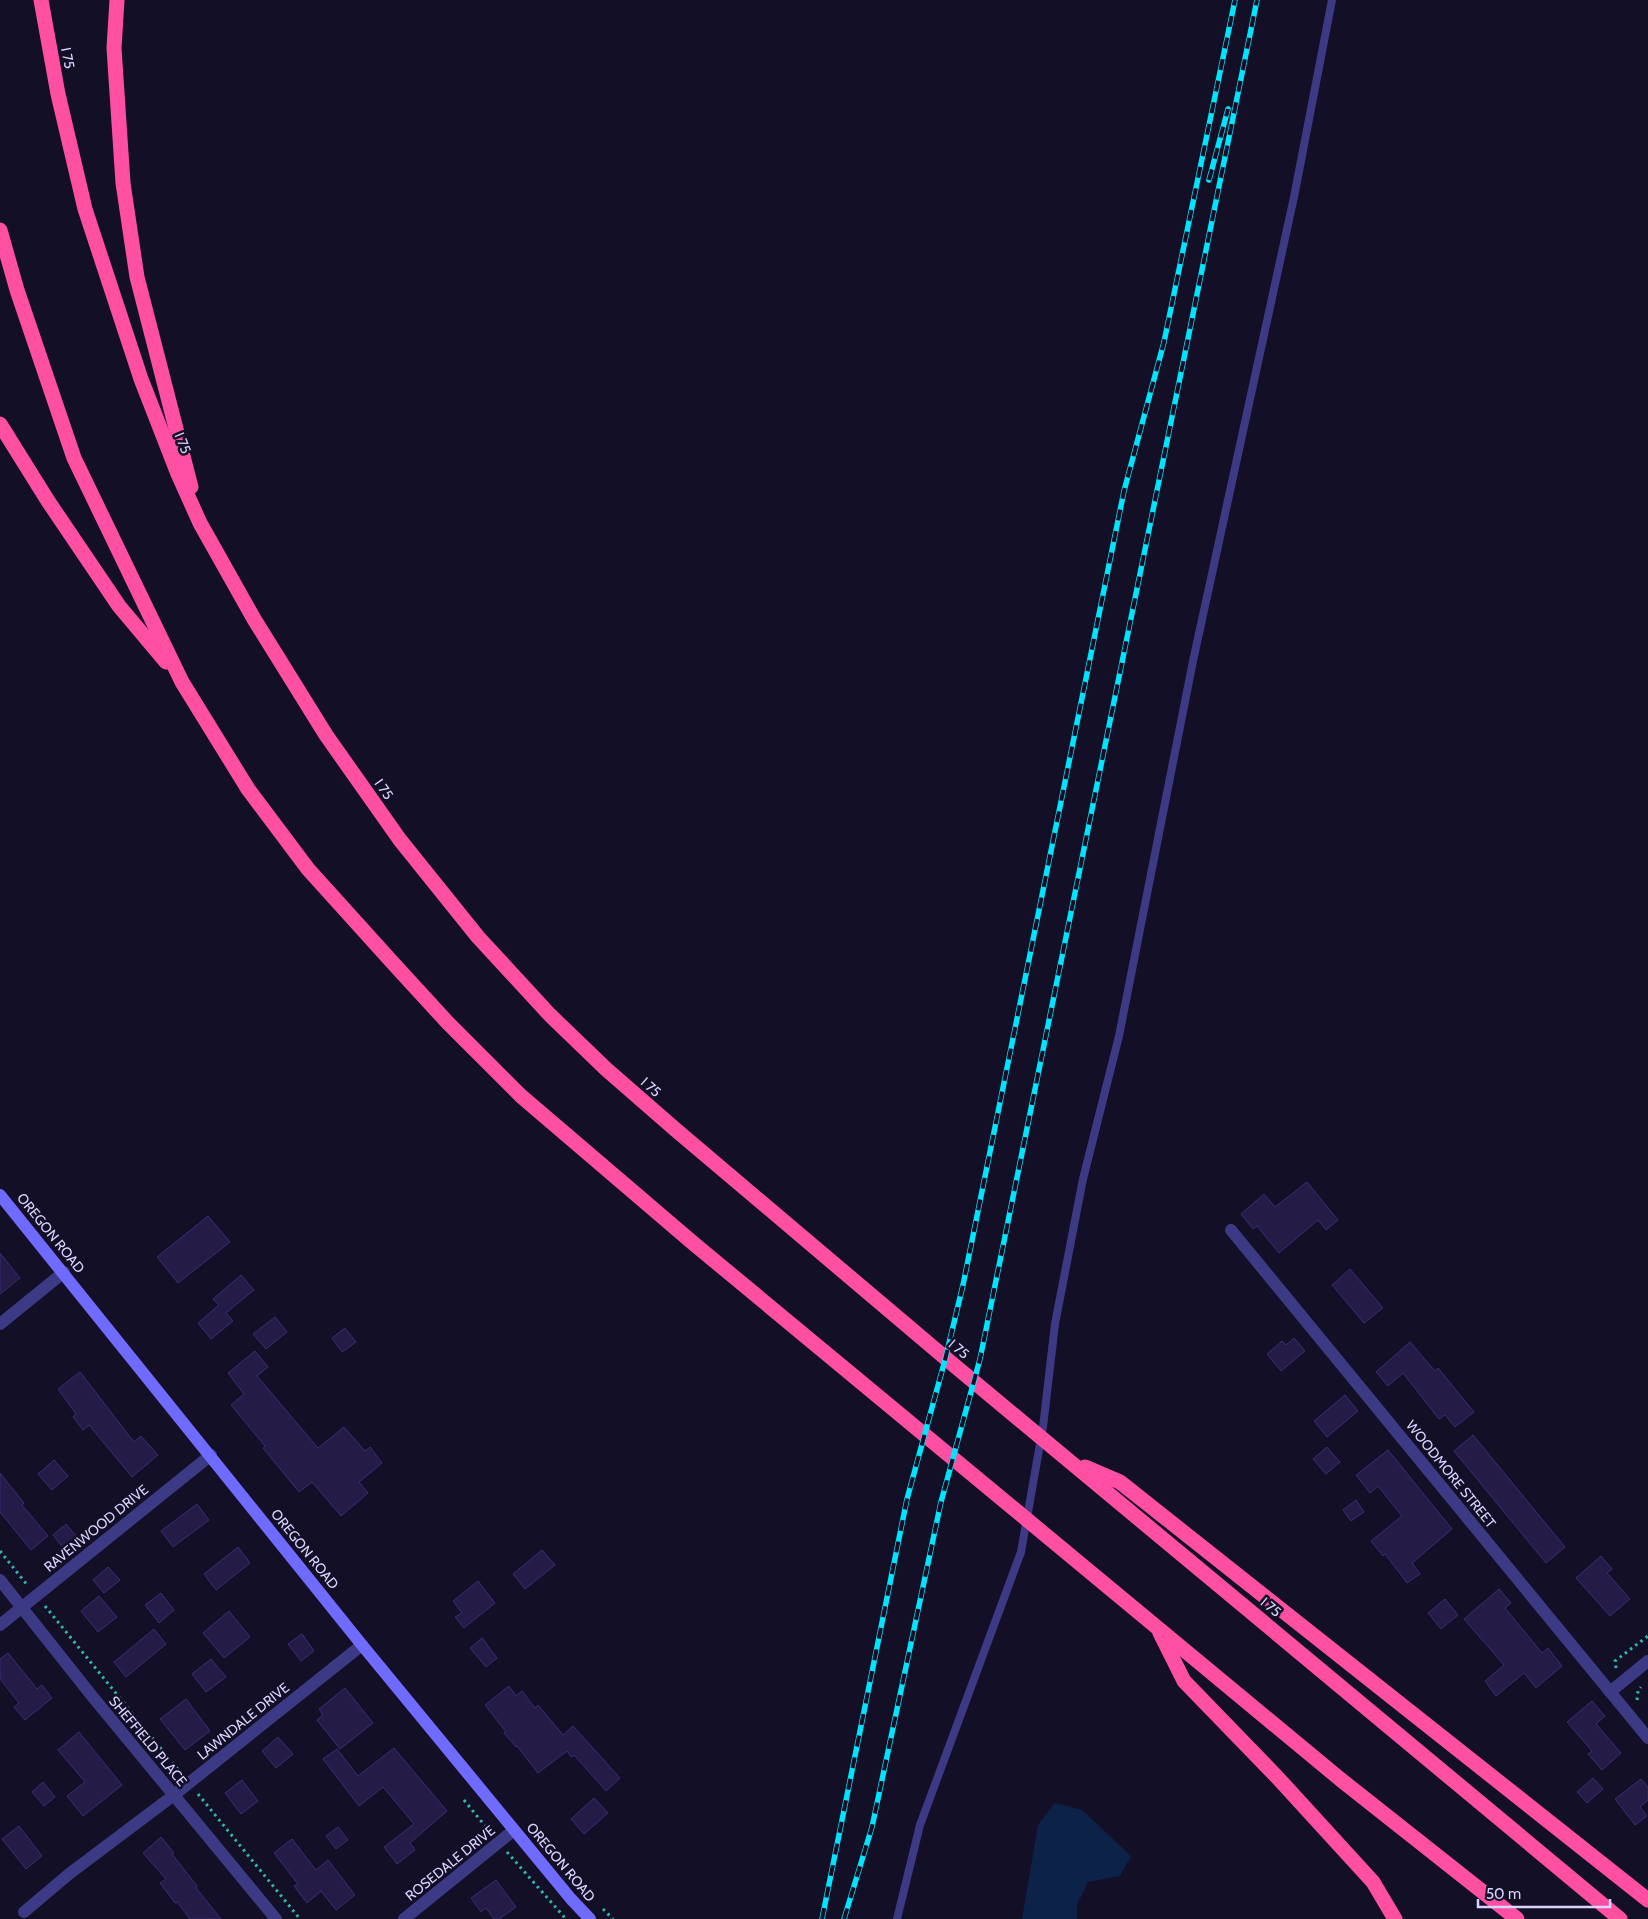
<svg xmlns="http://www.w3.org/2000/svg" width="1648" height="1919" viewBox="0 0 1648 1919" font-family="Cabin,sans-serif">
<rect width="100%" height="100%" fill="#130f26"/>
<polygon fill="#0c2248" points="1055,1803 1082,1810 1131,1856 1120,1876 1088,1882 1077,1905 1077,1919 1022,1919 1038,1825"/>
<g fill="#241b47" stroke="#3b2d73">
<polygon points="1307,1182 1338,1220 1326,1230 1318,1220 1279,1253 1257,1226 1253,1229 1241,1214 1264,1194 1275,1207"/>
<polygon points="208,1216 230,1242 178,1283 157,1257"/>
<polygon points="0,1253 20,1278 0,1294"/>
<polygon points="1350,1269 1383,1308 1364,1323 1332,1285"/>
<polygon points="241,1275 254,1290 226,1313 233,1321 211,1339 198,1323 219,1305 213,1299"/>
<polygon points="275,1317 287,1332 266,1349 253,1334"/>
<polygon points="345,1328 356,1342 342,1352 332,1338"/>
<polygon points="1294,1338 1305,1351 1281,1371 1267,1354 1282,1341 1286,1345"/>
<polygon points="1410,1342 1435,1371 1438,1368 1474,1412 1455,1427 1445,1415 1439,1419 1403,1373 1388,1386 1376,1372"/>
<polygon points="255,1351 268,1367 257,1376 318,1448 344,1427 365,1451 370,1447 382,1463 359,1482 368,1493 341,1516 312,1482 299,1492 263,1448 265,1446 231,1405 244,1394 228,1373"/>
<polygon points="80,1372 134,1442 141,1436 158,1455 132,1477 89,1425 83,1430 73,1417 76,1414 58,1389"/>
<polygon points="1345,1395 1358,1411 1327,1437 1314,1421"/>
<polygon points="1473,1435 1565,1547 1546,1563 1454,1451"/>
<polygon points="1327,1447 1340,1462 1326,1474 1313,1459"/>
<polygon points="1388,1450 1452,1529 1412,1563 1420,1574 1407,1583 1385,1554 1383,1556 1371,1541 1402,1516 1378,1486 1370,1493 1356,1475"/>
<polygon points="54,1460 68,1476 52,1490 38,1474"/>
<polygon points="0,1473 24,1503 22,1505 48,1536 31,1550 0,1512"/>
<polygon points="1356,1500 1364,1512 1351,1521 1343,1510"/>
<polygon points="197,1504 209,1520 173,1547 161,1531"/>
<polygon points="66,1524 78,1538 64,1549 53,1535"/>
<polygon points="238,1547 250,1563 216,1590 204,1574"/>
<polygon points="542,1550 555,1565 525,1589 513,1574"/>
<polygon points="1601,1556 1612,1569 1607,1573 1630,1599 1610,1616 1576,1578"/>
<polygon points="108,1567 120,1580 104,1593 93,1580"/>
<polygon points="478,1581 495,1603 464,1628 455,1617 462,1613 453,1601"/>
<polygon points="1499,1589 1511,1603 1505,1608 1542,1653 1548,1648 1562,1666 1536,1688 1524,1673 1496,1696 1485,1681 1504,1665 1464,1619"/>
<polygon points="161,1593 174,1610 159,1623 145,1605"/>
<polygon points="99,1596 117,1617 98,1632 81,1611"/>
<polygon points="1445,1599 1458,1615 1441,1629 1428,1613"/>
<polygon points="229,1611 250,1637 224,1658 203,1633"/>
<polygon points="154,1629 166,1644 126,1677 114,1662"/>
<polygon points="302,1634 314,1651 301,1661 288,1644"/>
<polygon points="482,1638 497,1658 486,1667 470,1648"/>
<polygon points="8,1653 37,1689 42,1685 52,1698 25,1720 14,1707 19,1703 0,1679 0,1659"/>
<polygon points="211,1659 226,1677 206,1692 192,1674"/>
<polygon points="509,1686 516,1696 522,1691 535,1708 538,1705 563,1735 573,1726 620,1778 606,1791 574,1755 571,1757 567,1751 538,1773 517,1746 516,1747 504,1733 506,1732 485,1705"/>
<polygon points="345,1688 373,1723 340,1749 317,1720 323,1715 319,1709"/>
<polygon points="186,1699 210,1731 185,1750 160,1719"/>
<polygon points="1592,1701 1605,1716 1596,1724 1621,1753 1602,1770 1588,1754 1592,1751 1567,1722"/>
<polygon points="79,1732 122,1785 83,1816 67,1796 85,1782 58,1750"/>
<polygon points="278,1737 293,1754 276,1768 262,1751"/>
<polygon points="394,1748 447,1811 410,1843 415,1850 397,1864 384,1847 414,1824 383,1787 359,1806 323,1759 337,1749 358,1776"/>
<polygon points="1593,1778 1603,1789 1587,1803 1577,1792"/>
<polygon points="1641,1779 1648,1787 1648,1800 1640,1807 1647,1816 1635,1825 1615,1799"/>
<polygon points="242,1780 258,1801 241,1814 225,1793"/>
<polygon points="43,1782 55,1797 44,1806 32,1792"/>
<polygon points="594,1798 608,1813 584,1834 571,1819"/>
<polygon points="19,1826 42,1856 26,1869 2,1839"/>
<polygon points="338,1827 348,1840 336,1849 326,1836"/>
<polygon points="161,1837 174,1853 172,1854 197,1886 196,1888 221,1919 190,1919 177,1902 175,1903 160,1883 166,1879 143,1853"/>
<polygon points="292,1839 316,1870 328,1860 355,1895 336,1910 321,1891 307,1903 294,1886 298,1884 274,1853"/>
<polygon points="496,1880 516,1907 499,1919 494,1919 486,1908 481,1912 471,1898"/>
</g>
<g fill="none" stroke-linecap="round" stroke-linejoin="round">
<g stroke="#2fb8b0" stroke-width="3" stroke-dasharray="2.5 4" stroke-linecap="butt">
<polyline points="0,1551 28,1586"/>
<polyline points="45,1606 180,1772"/>
<polyline points="1616,1668 1615,1661 1648,1636"/>
<polyline points="1637,1700 1638,1691 1641,1687"/>
<polyline points="198,1794 300,1919"/>
<polyline points="464,1800 490,1832"/>
<polyline points="507,1852 566,1919"/>
<polyline points="603,1909 613,1919"/>
</g>
<polyline stroke="#3d3a85" stroke-width="8" points="897,1919 920,1825 1021,1552 1043,1427 1055,1324 1083,1179 1119,1036 1193,661 1294,197 1332,0"/>
<g stroke="#3d3a85" stroke-width="12">
<polyline points="1231,1230 1648,1738"/>
<polyline points="0,1324 64,1272"/>
<polyline points="0,1580 92,1696 276,1919"/>
<polyline points="0,1625 211,1455"/>
<polyline points="1610,1692 1648,1661"/>
<polyline points="24,1912 69,1874 174,1795 362,1645"/>
<polyline points="404,1919 514,1830"/>
</g>
<polyline stroke="#6f6bff" stroke-width="12" points="0,1195 362,1645 571,1899 590,1919"/>
<g stroke="#ff4fa3" stroke-width="15">
<polyline points="41,0 58,94 85,209 141,379 178,474 200,523 254,619 326,735 400,840 478,937 550,1015 606,1069 676,1130 949,1361 1620,1919"/>
<polyline points="117,0 114,48 123,183 137,277 191,487"/>
<polyline points="0,230 17,290 74,458 182,682 248,789 308,869 392,962 448,1023 521,1096 693,1243 1340,1779 1517,1919"/>
<polyline points="0,424 48,501 119,606 166,662"/>
<polyline points="1085,1467 1120,1482 1648,1900"/>
<polyline points="1160,1633 1184,1681 1277,1777 1373,1882 1395,1919"/>
</g>
<g stroke="#00e5ff" stroke-width="5.5">
<g id="rail">
<polyline points="1209,180 1228,109"/>
<polyline points="822,1919 907,1499 945,1360 963,1285 1124,491 1164,342 1235,0"/>
<polyline points="844,1919 872,1827 941,1502 980,1359 1257,0"/>
</g>
</g>
<use href="#rail" stroke="#130f26" stroke-width="4" stroke-dasharray="11" stroke-linecap="butt"/>
</g>
<g text-anchor="middle" stroke-width="5" stroke-linejoin="round" paint-order="stroke">
<g font-size="14" fill="#d9d4ff" stroke="#130f26">
<text transform="translate(68 58) rotate(79)" y="5">I 75</text>
<text transform="translate(183 443) rotate(68)" y="5">I 75</text>
<text transform="translate(384 789) rotate(55)" y="5">I 75</text>
<text transform="translate(651 1087) rotate(41)" y="5">I 75</text>
<text transform="translate(51 1233) rotate(51)" y="5">OREGON ROAD</text>
<text transform="translate(959 1349) rotate(40)" y="5">I 75</text>
<text transform="translate(1451 1474) rotate(51)" y="5">WOODMORE STREET</text>
<text transform="translate(96 1528) rotate(-39)" y="5">RAVENWOOD DRIVE</text>
<text transform="translate(305 1549) rotate(51)" y="5">OREGON ROAD</text>
<text transform="translate(1271 1607) rotate(40)" y="5">I 75</text>
<text transform="translate(243 1721) rotate(-39)" y="5">LAWNDALE DRIVE</text>
<text transform="translate(148 1741) rotate(50)" y="5">SHEFFIELD PLACE</text>
<text transform="translate(561 1862) rotate(50)" y="5">OREGON ROAD</text>
<text transform="translate(450 1863) rotate(-39)" y="5">ROSEDALE DRIVE</text>
</g>
</g>
<path d="M1478 1899v8h132v-8" fill="none" stroke="#d9d4ff" stroke-width="2.5"/>
<text x="1486" y="1899" font-size="15" fill="#d9d4ff" stroke="#130f26" stroke-width="4" paint-order="stroke">50 m</text>
</svg>
